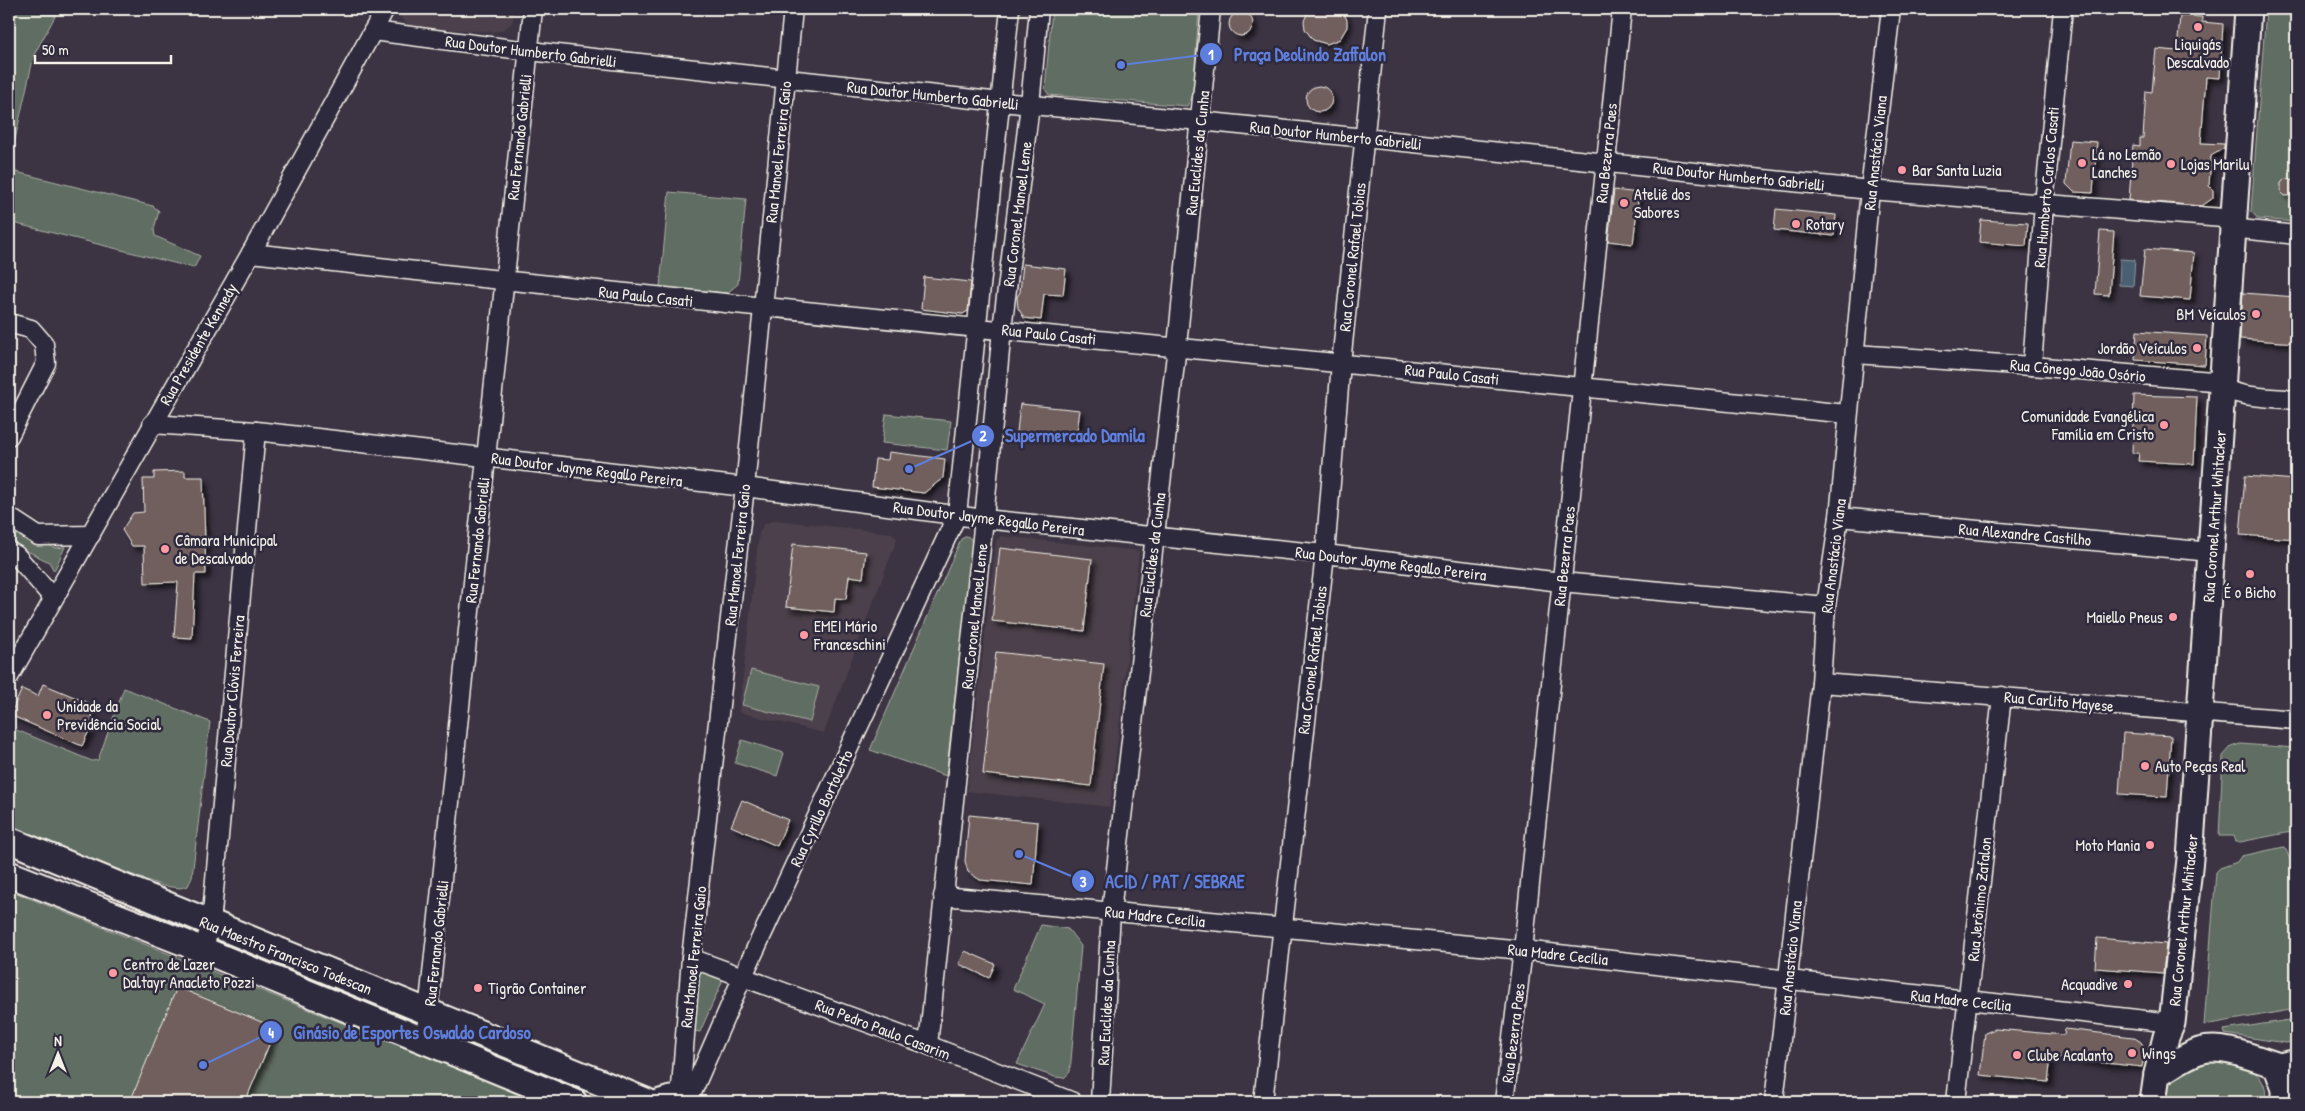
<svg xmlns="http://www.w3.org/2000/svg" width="2305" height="1111" viewBox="0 0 2305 1111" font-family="'Patrick Hand',sans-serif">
<defs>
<filter id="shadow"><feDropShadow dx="4.5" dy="4.5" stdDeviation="2.5" flood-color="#0009"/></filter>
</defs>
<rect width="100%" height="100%" fill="#3c3443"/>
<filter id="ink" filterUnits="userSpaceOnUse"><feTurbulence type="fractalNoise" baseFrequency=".02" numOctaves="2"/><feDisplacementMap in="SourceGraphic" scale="10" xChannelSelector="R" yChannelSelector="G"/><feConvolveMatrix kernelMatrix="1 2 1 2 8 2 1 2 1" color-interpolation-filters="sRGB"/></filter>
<g filter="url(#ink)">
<g fill="#4c414b">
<polygon points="401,9 515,9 512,23 503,30 493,32 411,27 401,18"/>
<polygon points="775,520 892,533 897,539 824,733 739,712 759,533 764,524"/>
<polygon points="1001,536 1139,551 1110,807 967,791 996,541"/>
</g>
<g fill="#616d62" stroke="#aaafa5">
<polygon points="9,9 59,9 34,55 9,166 12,171 153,206 159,211 154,229 155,236 200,256 194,268 9,222"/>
<polygon points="1052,9 1199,9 1193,96 1187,106 1049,95 1045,89"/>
<polygon points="2266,9 2296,9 2296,222 2258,219 2251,211"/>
<polygon points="669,192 746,199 738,284 727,293 660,287"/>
<polygon points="886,414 951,421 947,450 882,443"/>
<polygon points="9,526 55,548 65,547 54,571 49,562 9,542"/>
<polygon points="967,536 971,539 972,547 946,776 870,750 961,539"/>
<polygon points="751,670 819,687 810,722 742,705"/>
<polygon points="124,688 210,722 192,877 188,886 180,888 163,886 9,829 9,727 92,761 98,760"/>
<polygon points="742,740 784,753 777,776 735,763"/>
<polygon points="2240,744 2296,748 2296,831 2240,842 2236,842 2234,836 2219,836 2223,756 2231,747"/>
<path d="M2284 847C2303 871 2296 975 2296 1009L2204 1025 2216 872 2220 868 2237 862 2241 856Z"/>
<polygon points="9,890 540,1102 9,1102"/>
<polygon points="1041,925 1068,929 1081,946 1070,1072 1064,1078 1055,1077 1017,1064 1045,1004 1013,989"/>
<polygon points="705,970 720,975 722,982 700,1032 694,1031 699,974"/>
<polygon points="2296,1019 2296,1041 2286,1043 2225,1034 2224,1030"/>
<path d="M2212 1060C2239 1064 2268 1067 2266 1102H2161C2165 1079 2190 1064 2212 1060Z"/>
</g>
<polygon fill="#496173" stroke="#8d9ba2" points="2120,259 2135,260 2133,286 2119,285"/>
<g fill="#705e5d" stroke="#f4f1e8" filter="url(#shadow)">
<polygon points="1309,9 1342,9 1347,20 1347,27 1340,39 1327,44 1313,40 1305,29 1304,21"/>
<circle cx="1241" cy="24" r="12"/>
<polygon points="2180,16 2202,17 2202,22 2223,24 2220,78 2206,77 2201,143 2224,144 2224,148 2211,156 2209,186 2213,190 2213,198 2202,206 2129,200 2133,145 2140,146 2140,138 2143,138 2146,91 2152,92 2156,49 2177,51"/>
<circle cx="1319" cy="99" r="13"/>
<polygon points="2070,140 2097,142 2093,193 2074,192 2066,184"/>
<polygon points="2285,179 2296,181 2296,195 2285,196 2281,192 2281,183"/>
<polygon points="1614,190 1639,193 1633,244 1608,241"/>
<polygon points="1776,209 1836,215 1834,236 1774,230"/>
<polygon points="1981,220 2028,223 2026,246 1979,242"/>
<polygon points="2100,231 2114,232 2109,295 2095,294"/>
<polygon points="2145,249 2194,253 2190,300 2140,296"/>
<polygon points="1023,264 1066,269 1063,295 1044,294 1041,320 1024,318 1018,308 1017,297 1020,292"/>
<polygon points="924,277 971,282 968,311 963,314 921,309"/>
<polygon points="2243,293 2296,297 2296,343 2240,339"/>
<polygon points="2137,331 2207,336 2205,365 2135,360"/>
<polygon points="2134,395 2197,397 2194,464 2138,461 2139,453 2132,453"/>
<polygon points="1020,404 1080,410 1076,439 1017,432"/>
<polygon points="889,452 945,459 943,478 924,493 872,487 875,459 888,460"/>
<polygon points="185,471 185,477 203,477 206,574 195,574 192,638 174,637 178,582 145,583 144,546 132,546 122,530 133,513 144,512 143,479 154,479 154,472"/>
<polygon points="2245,476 2296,480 2296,539 2240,535"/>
<polygon points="793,544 866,552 863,578 849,576 846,599 835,598 834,612 786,607"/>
<polygon points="1000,548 1092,559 1084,631 992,621"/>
<polygon points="996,652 1104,664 1091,786 983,774"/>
<polygon points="43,684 91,704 93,722 82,746 10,715 22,689 38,696"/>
<polygon points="2123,733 2171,736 2167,797 2119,794"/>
<polygon points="742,800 788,820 777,846 731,826"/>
<polygon points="969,815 1038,822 1033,885 980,880 968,872 965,861"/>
<polygon points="2097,938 2166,944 2163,973 2095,968"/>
<polygon points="965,951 995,964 989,978 959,964"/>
<polygon points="177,987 276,1028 245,1102 130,1102"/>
<polygon points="1995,1029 2064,1035 2065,1029 2133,1037 2141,1042 2145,1050 2142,1067 2051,1057 2048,1082 1980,1075 1985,1033"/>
</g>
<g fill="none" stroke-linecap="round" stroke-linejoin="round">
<g stroke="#f4f1e8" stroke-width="21">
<g id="minor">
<polyline points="373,31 529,51 1001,102 1200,121 1870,190 2223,218 2231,228 2296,235"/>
<path d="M251 253C782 312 1315 359 1847 414"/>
<polyline points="9,323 31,329 44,344 46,363 9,436"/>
<path d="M1855 354 2032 366 2212 381C2234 399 2268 397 2296 400"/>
<polyline points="2032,366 2044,204 2063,9"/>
<polyline points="152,424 256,431 745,487 984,519 1325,554 1561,582 1826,606"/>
<polyline points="9,517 38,536 91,535"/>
<polyline points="1839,517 2211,552"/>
<polyline points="9,551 16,555 53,598"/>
<polyline points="9,677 251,253 385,9"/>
<polyline points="1821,683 2296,720"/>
<polyline points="943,896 1523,950 2172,1023"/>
<polyline points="203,950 211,924 256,431"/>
<polyline points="691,958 928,1045 1073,1102"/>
<polyline points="425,1041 533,9"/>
<polyline points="928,1045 984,519 1002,329 1030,105 1039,9"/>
<polyline points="680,1100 691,958 745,487 793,9"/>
<polyline points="688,1102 743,976 957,515 1010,9"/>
<polyline points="1100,1102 1111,912 1177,346 1211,9"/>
<polyline points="1263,1102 1325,554 1341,363 1378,9"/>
<polyline points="1504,1102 1523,950 1622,9"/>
<polyline points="1774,1102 1821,683 1826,606 1839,517 1870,190 1891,9"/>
<polyline points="1956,1102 2002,696"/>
</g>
</g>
<g stroke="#f4f1e8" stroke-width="26">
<polyline id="tertiary" points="2276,1065 2296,1061"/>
</g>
<g stroke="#f4f1e8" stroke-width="29">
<g id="secondary">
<polyline points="9,840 648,1102"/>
<polyline points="9,874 203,950 574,1102"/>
<polyline points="2157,1074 2166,1037 2172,1023 2190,859 2248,9"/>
<polyline points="661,1102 671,1099 685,1102"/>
<path d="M2153 1102 2157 1074C2171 1066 2184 1056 2199 1051 2223 1044 2253 1058 2276 1065L2285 1089V1102"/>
</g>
</g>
<use href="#minor" stroke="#2f2a3d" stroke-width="18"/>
<use href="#tertiary" stroke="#2f2a3d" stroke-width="22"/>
<use href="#secondary" stroke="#2f2a3d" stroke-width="25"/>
</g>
</g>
<g fill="#ff9aa2" stroke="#2f2a3d" stroke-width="2">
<circle cx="2198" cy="27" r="5"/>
<circle cx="2082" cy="163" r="5"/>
<circle cx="2171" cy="164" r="5"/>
<circle cx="1902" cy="170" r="5"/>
<circle cx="1624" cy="203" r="5"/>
<circle cx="1796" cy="224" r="5"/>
<circle cx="2256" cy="314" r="5"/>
<circle cx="2197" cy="348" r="5"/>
<circle cx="2164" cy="425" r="5"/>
<circle cx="165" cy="549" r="5"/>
<circle cx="2250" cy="574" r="5"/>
<circle cx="2173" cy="617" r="5"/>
<circle cx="804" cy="635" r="5"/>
<circle cx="47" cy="715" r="5"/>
<circle cx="2145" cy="766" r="5"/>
<circle cx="2150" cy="845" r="5"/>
<circle cx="113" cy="973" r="5"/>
<circle cx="2128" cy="984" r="5"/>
<circle cx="478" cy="988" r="5"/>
<circle cx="2132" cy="1053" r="5"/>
<circle cx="2017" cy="1055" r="5"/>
</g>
<g text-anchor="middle" stroke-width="5" stroke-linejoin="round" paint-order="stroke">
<g font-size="16" fill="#f4f1e8" stroke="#2f2a3d" text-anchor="start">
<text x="2198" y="50" text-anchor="middle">Liquigás<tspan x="2198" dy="18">Descalvado</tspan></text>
<text x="2092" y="160">Lá no Lemão<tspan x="2092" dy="18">Lanches</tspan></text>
<text x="2181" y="170">Lojas Marilu</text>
<text x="1912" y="176">Bar Santa Luzia</text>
<text x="1634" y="200">Ateliê dos<tspan x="1634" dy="18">Sabores</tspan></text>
<text x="1806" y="230">Rotary</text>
<text x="2246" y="320" text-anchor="end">BM Veículos</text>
<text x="2187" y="354" text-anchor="end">Jordão Veículos</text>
<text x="2154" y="422" text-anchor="end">Comunidade Evangélica<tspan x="2154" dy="18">Família em Cristo</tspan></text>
<text x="175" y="546">Câmara Municipal<tspan x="175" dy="18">de Descalvado</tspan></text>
<text x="2250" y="598" text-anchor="middle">É o Bicho</text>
<text x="2163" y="623" text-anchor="end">Maiello Pneus</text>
<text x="814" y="632">EMEI Mário<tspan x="814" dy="18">Franceschini</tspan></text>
<text x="57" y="712">Unidade da<tspan x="57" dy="18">Previdência Social</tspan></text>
<text x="2155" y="772">Auto Peças Real</text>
<text x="2140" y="851" text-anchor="end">Moto Mania</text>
<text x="123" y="970">Centro de Lazer<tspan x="123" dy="18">Daltayr Anacleto Pozzi</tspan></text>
<text x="2118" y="990" text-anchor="end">Acquadive</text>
<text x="488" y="994">Tigrão Container</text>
<text x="2142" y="1059">Wings</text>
<text x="2027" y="1061">Clube Acalanto</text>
</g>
<g font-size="16" fill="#f4f1e8" stroke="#2f2a3d">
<text transform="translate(531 51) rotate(7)" y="6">Rua Doutor Humberto Gabrielli</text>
<text transform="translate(933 95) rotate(6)" y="6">Rua Doutor Humberto Gabrielli</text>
<text transform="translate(1336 135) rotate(6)" y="6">Rua Doutor Humberto Gabrielli</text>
<text transform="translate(519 137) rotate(-84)" y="6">Rua Fernando Gabrielli</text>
<text transform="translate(778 152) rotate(-84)" y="6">Rua Manoel Ferreira Gaio</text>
<text transform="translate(1197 153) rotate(-84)" y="6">Rua Euclides da Cunha</text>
<text transform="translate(1606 153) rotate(-84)" y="6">Rua Bezerra Paes</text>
<text transform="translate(1875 153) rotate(-84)" y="6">Rua Anastácio Viana</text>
<text transform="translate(1739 176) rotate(6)" y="6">Rua Doutor Humberto Gabrielli</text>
<text transform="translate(2046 187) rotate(-85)" y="6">Rua Humberto Carlos Casati</text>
<text transform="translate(1017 214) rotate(-83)" y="6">Rua Coronel Manoel Leme</text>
<text transform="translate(1352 257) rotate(-84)" y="6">Rua Coronel Rafael Tobias</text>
<text transform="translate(646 296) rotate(6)" y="6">Rua Paulo Casati</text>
<text transform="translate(1049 334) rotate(6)" y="6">Rua Paulo Casati</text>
<text transform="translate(198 344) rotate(-60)" y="6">Rua Presidente Kennedy</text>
<text transform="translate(2078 370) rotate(5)" y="6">Rua Cônego João Osório</text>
<text transform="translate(1452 374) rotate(6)" y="6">Rua Paulo Casati</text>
<text transform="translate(587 469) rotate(7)" y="6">Rua Doutor Jayme Regallo Pereira</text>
<text transform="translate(2214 516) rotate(-86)" y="6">Rua Coronel Arthur Whitacker</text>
<text transform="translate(989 518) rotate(7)" y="6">Rua Doutor Jayme Regallo Pereira</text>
<text transform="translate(2025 534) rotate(5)" y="6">Rua Alexandre Castilho</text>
<text transform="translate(477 540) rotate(-84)" y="6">Rua Fernando Gabrielli</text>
<text transform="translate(737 555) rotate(-84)" y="6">Rua Manoel Ferreira Gaio</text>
<text transform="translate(1152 555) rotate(-83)" y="6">Rua Euclides da Cunha</text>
<text transform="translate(1564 556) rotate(-84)" y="6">Rua Bezerra Paes</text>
<text transform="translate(1833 556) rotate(-83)" y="6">Rua Anastácio Viana</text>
<text transform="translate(1391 563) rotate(7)" y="6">Rua Doutor Jayme Regallo Pereira</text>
<text transform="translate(974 616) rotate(-84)" y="6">Rua Coronel Manoel Leme</text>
<text transform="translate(1312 660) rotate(-83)" y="6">Rua Coronel Rafael Tobias</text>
<text transform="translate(232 691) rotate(-85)" y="6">Rua Doutor Clóvis Ferreira</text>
<text transform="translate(2059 701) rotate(5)" y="6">Rua Carlito Mayese</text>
<text transform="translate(821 808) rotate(-65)" y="6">Rua Cyrillo Bortoletto</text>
<text transform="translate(1979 899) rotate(-84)" y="6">Rua Jerônimo Zafalon</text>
<text transform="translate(1155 916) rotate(6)" y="6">Rua Madre Cecília</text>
<text transform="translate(2183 920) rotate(-84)" y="6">Rua Coronel Arthur Whitacker</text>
<text transform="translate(436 943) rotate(-84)" y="6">Rua Fernando Gabrielli</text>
<text transform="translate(1558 954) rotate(6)" y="6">Rua Madre Cecília</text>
<text transform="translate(286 955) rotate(22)" y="6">Rua Maestro Francisco Todescan</text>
<text transform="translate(693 957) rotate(-84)" y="6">Rua Manoel Ferreira Gaio</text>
<text transform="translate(1790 958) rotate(-84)" y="6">Rua Anastácio Viana</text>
<text transform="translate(1961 1000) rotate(6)" y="6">Rua Madre Cecília</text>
<text transform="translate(1106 1003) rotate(-87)" y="6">Rua Euclides da Cunha</text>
<text transform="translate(883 1029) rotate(21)" y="6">Rua Pedro Paulo Casarim</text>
<text transform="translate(1513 1033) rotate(-83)" y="6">Rua Bezerra Paes</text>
</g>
</g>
<path fill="none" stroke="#5e7fdd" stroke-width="2" d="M1121 65L1211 54M909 469L983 436M1019 854L1083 881M203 1065L271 1032"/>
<g fill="#5e7fdd" stroke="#2f2a3d" stroke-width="2">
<circle cx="1121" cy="65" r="5"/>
<circle cx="909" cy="469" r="5"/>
<circle cx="1019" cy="854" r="5"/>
<circle cx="203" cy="1065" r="5"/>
<circle cx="1211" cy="54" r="12"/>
<circle cx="983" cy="436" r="12"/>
<circle cx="1083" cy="881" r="12"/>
<circle cx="271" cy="1032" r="12"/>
</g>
<g font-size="15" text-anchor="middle" font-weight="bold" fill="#fff">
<text x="1211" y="60">1</text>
<text x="983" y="441">2</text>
<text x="1083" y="887">3</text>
<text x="271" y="1038">4</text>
</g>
<g font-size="18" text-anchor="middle" font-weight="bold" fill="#5e7fdd" stroke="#2f2a3d" stroke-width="5" stroke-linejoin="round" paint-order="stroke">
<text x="1310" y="61">Praça Deolindo Zaffalon</text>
<text x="1075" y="442">Supermercado Damila</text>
<text x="1175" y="888">ACID / PAT / SEBRAE</text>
<text x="412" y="1039">Ginásio de Esportes Oswaldo Cardoso</text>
</g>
<rect width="2305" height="1111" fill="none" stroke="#2f2a3d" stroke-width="30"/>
<rect x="15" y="15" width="2275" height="1081" fill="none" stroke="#f4f1e8" stroke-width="2" filter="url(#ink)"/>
<g transform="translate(58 1054)" stroke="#2f2a3d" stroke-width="4" paint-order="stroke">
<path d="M0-4L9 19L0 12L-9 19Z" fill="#f4f1e8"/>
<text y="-8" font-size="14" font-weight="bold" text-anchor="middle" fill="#f4f1e8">N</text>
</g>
<path d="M35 55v8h136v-8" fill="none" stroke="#f4f1e8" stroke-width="2.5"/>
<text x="42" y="55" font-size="15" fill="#f4f1e8" stroke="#2f2a3d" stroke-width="4" paint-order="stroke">50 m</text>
</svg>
